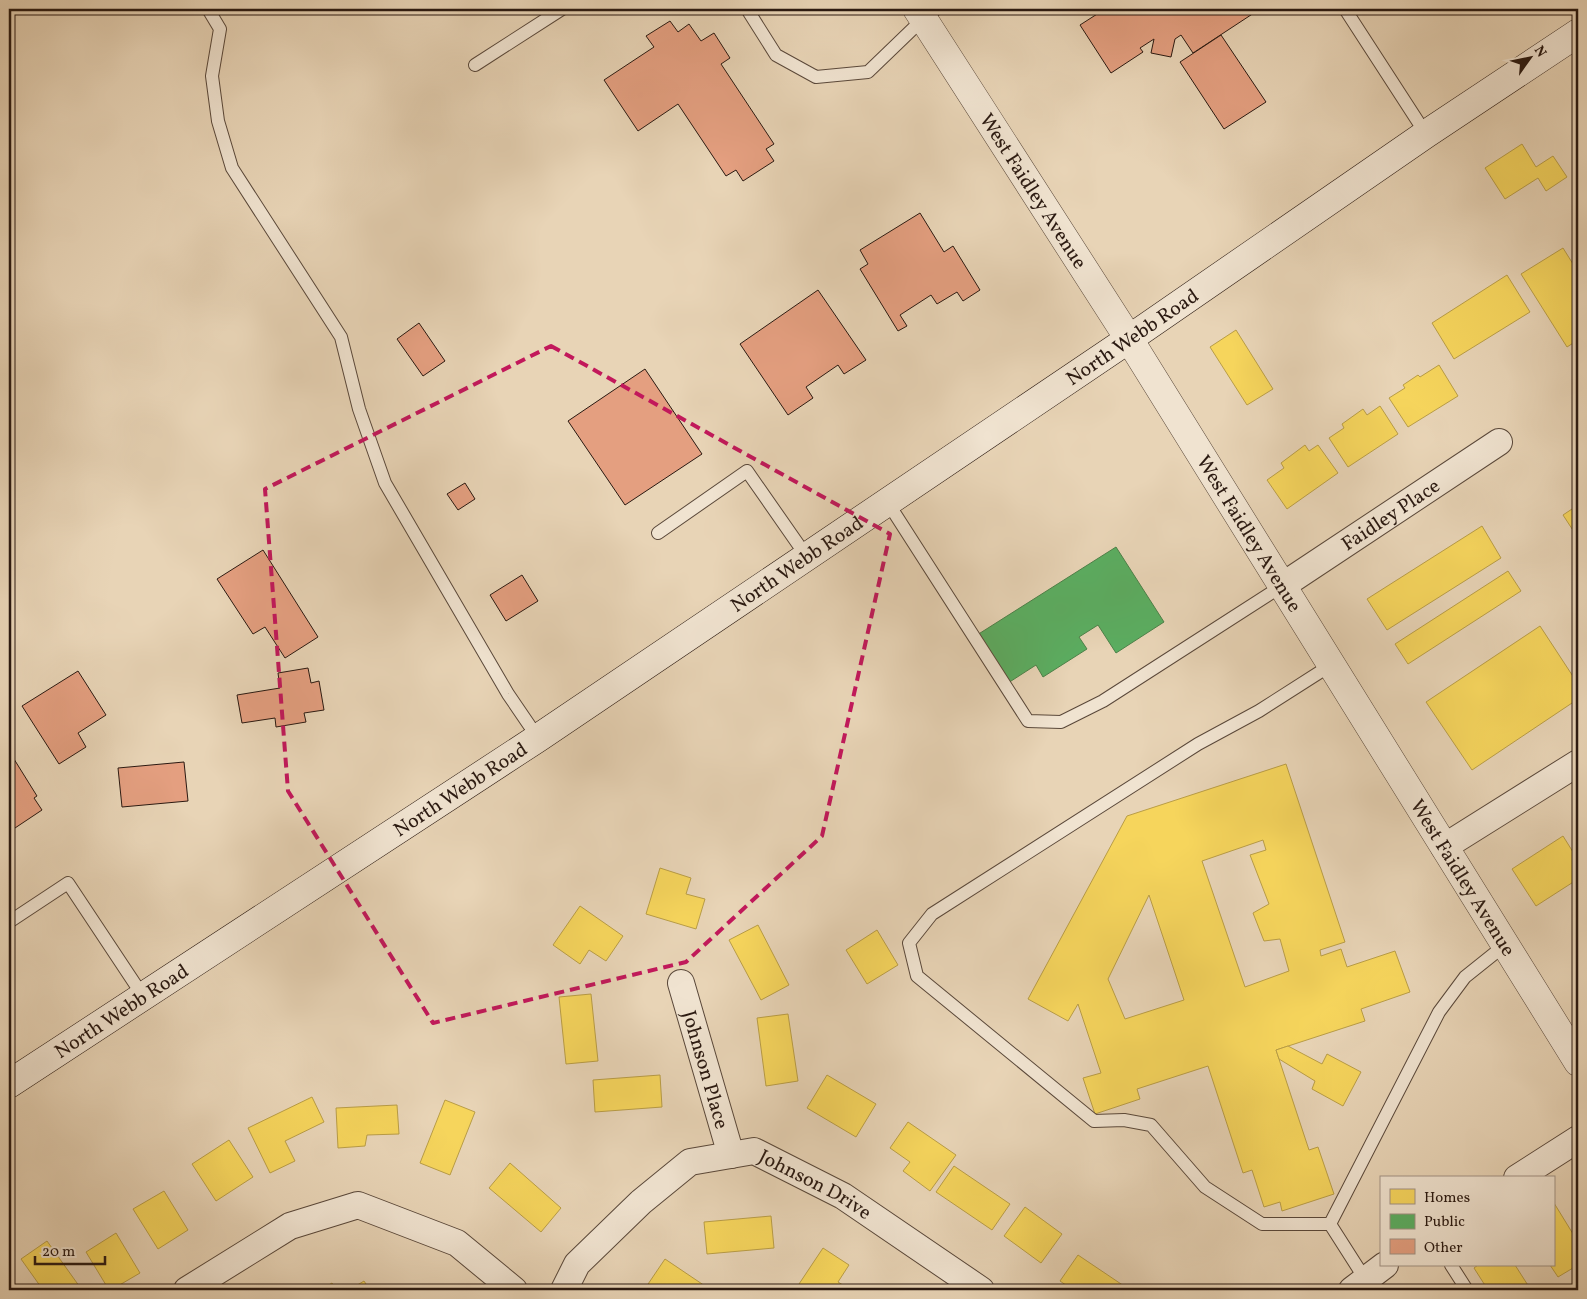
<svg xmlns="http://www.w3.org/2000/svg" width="1587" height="1299" viewBox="0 0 1587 1299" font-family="Vollkorn,serif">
<rect width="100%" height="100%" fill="#e8d4b6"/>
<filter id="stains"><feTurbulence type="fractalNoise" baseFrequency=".004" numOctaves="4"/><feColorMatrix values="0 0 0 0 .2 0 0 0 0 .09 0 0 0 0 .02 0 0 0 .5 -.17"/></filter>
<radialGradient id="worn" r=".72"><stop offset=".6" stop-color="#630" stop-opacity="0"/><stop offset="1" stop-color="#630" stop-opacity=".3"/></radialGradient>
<g fill="#f6d55c" stroke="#b99d46" fill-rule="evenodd">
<polygon points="1578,133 1578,144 1574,136"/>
<polygon points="1522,144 1536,167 1553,156 1567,177 1546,191 1538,178 1505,199 1485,168"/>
<polygon points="1563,248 1578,272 1578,340 1567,347 1521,274"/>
<polygon points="1507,275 1530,312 1454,359 1432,323"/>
<polygon points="1236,330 1273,389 1247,405 1210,347"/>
<polygon points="1439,365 1458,396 1408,427 1389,398 1405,388 1403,385 1418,375 1420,377"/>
<polygon points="1380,406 1398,434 1348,467 1329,438 1344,428 1342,424 1363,409 1367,415"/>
<polygon points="1305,445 1309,451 1318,445 1338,473 1287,509 1267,480 1284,468 1281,463"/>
<polygon points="1578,505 1578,538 1563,515"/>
<polygon points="1482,526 1501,558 1387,630 1367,599"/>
<polygon points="1508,571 1521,591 1408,664 1395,644"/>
<polygon points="1540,626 1578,684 1578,699 1472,770 1426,702"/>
<path d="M1286 764 1345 942 1320 950 1321 956 1341 949 1347 967 1395 951 1410 992 1361 1009 1365 1021 1276 1050 1309 1150 1318 1147 1334 1194 1282 1211 1280 1202 1264 1207 1252 1170 1243 1173 1208 1066 1137 1089 1140 1099 1095 1114 1083 1078 1101 1073 1078 1004 1068 1021 1028 999 1127 816ZM1263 840 1266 850 1250 855 1269 904 1253 913 1264 941 1280 939 1289 971 1245 987 1202 861ZM1149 895 1184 1000 1125 1019 1108 979Z"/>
<polygon points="1578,825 1578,836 1573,828"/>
<polygon points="1563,836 1578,860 1578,879 1536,906 1512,869"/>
<polygon points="660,868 691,878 686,894 705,899 696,929 646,914"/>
<polygon points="580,906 623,936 606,961 589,950 580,964 553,945"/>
<polygon points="758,925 789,985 761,1000 729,940"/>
<polygon points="877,930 898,965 867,984 846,950"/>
<polygon points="591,994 598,1061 566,1064 559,997"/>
<polygon points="788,1014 798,1081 766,1086 757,1018"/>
<polygon points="1288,1046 1322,1064 1327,1054 1361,1072 1343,1106 1312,1089 1315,1081 1279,1059 1276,1050"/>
<polygon points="660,1075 662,1107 595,1112 593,1080"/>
<polygon points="827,1075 876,1104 856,1137 807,1108"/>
<polygon points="312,1097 324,1122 285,1141 295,1161 270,1173 248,1128"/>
<polygon points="445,1100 475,1112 450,1175 420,1163"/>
<polygon points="397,1105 399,1134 367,1135 365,1146 338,1148 336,1108"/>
<polygon points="908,1122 956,1155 930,1191 903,1171 910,1162 890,1148"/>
<polygon points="229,1140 253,1177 216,1201 192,1164"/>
<polygon points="510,1163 561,1208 541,1232 489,1188"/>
<polygon points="954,1166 1010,1204 992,1230 936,1192"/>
<polygon points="164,1191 188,1230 158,1249 133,1209"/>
<polygon points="1554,1203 1578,1242 1578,1265 1558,1277 1550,1265 1553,1265"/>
<polygon points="1025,1207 1062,1234 1041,1263 1004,1236"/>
<polygon points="771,1216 774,1248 707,1254 704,1222"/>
<polygon points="116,1233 140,1273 111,1290 109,1290 86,1252"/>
<polygon points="47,1241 82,1290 43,1290 21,1259"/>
<polygon points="823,1248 849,1265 838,1282 851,1290 795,1290"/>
<polygon points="1078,1255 1130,1290 1073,1290 1060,1281"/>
<polygon points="665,1259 711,1290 644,1290"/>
<polygon points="1478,1265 1515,1265 1531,1290 1488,1290 1474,1268"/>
<polygon points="364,1281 370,1290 349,1290"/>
<polygon points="332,1283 337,1290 320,1290"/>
<polygon points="871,1285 879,1290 867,1290"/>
</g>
<polygon fill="#5aae61" stroke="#4c8149" points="1116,547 1164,622 1116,653 1098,625 1079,637 1087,649 1043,677 1036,665 1008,683 977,635"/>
<g fill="#e49f80" stroke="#2a1911">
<polygon points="1105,9 1260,9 1193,53 1181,35 1175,39 1171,57 1151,53 1154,39 1140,48 1143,52 1111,73 1080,25"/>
<polygon points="670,21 678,32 689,24 701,41 714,33 730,58 721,64 774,144 766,149 774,161 743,181 736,170 726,176 678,104 638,131 604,80 654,47 646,36"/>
<polygon points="1221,35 1266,102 1224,129 1180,62"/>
<polygon points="920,213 944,252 953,246 980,290 963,301 957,292 937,304 931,295 900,315 907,326 898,331 860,269 868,264 860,250"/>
<polygon points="818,290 866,360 844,374 838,365 806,387 813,398 788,415 740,344"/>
<polygon points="419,323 445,361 423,376 397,339"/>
<polygon points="645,369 702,454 625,505 568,421"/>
<polygon points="465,483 475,499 458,510 447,494"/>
<polygon points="263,550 318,637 285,658 265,627 253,634 217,579"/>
<polygon points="522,575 538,601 506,621 490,595"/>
<polygon points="308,668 311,683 319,681 324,710 304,713 306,722 276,727 275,718 242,723 237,695 280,688 278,673"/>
<polygon points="78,671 106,715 78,733 86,747 59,764 22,706"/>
<polygon points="9,751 37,796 34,798 42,810 9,832"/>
<polygon points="184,762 188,801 122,807 118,768"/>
</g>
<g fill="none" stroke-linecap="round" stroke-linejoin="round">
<g stroke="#5a483a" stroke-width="14">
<g id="service">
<polyline points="208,9 220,29 212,76 218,121 232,168 341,337 359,409 385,483 508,694 538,738"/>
<polyline points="747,9 776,55 816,77 868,72 923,19 936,9"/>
<polyline points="1345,9 1426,134"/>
<polyline points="475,65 562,9"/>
<polyline points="888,503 1028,721 1061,722 1103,701 1282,586"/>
<polyline points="658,533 747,471 807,557"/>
<polyline points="1331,665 1259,711 1198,744 932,914 909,943 917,976 1094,1121 1124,1120 1151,1125 1205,1187 1262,1224 1330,1224 1367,1282"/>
<polyline points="9,922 68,883 143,996"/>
<polyline points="1330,1224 1439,1012 1465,977 1505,945"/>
<polyline points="1451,1265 1467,1290"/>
</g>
</g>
<g stroke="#5a483a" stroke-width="28">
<g id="minor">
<path id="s1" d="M1282 586 1499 442"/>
<polyline points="1444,847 1578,763"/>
<path id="s2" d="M681 983 731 1155"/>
<polyline points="1517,1178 1578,1139"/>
<polyline points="187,1290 290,1226 358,1205 457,1243 514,1290"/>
<path id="s3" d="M564 1290 577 1264 641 1202 690 1162 754 1151 843 1196 981 1290"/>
<polyline points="1352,1290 1385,1265"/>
</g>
</g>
<g stroke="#5a483a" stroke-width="29">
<g id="tertiary">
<path id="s4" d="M917 9 1129 339 1578 1062"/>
</g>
</g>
<g stroke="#2a1911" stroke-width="29">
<g id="secondary">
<path id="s5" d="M9 1084 538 738 1129 339 1426 134 1578 33"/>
</g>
</g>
<use href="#service" stroke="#f0e3d0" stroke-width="12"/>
<use href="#minor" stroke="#f0e3d0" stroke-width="26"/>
<use href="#tertiary" stroke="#f0e3d0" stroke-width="28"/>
<use href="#secondary" stroke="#f0e3d0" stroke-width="28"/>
</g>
<path fill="none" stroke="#c2185b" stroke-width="4" stroke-dasharray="10 6" stroke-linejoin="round" d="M551 346 890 534 822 836 686 962 433 1023 288 791 265 489Z"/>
<g text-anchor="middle" stroke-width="5" stroke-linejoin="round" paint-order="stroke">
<g font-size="20" fill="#2a1911" stroke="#f0e3d0">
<text dy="7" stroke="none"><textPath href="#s4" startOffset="216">West Faidley Avenue</textPath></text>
<text dy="7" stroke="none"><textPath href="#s5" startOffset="1349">North Webb Road</textPath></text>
<text dy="7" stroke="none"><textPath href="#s1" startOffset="130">Faidley Place</textPath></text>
<text dy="7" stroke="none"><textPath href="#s4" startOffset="621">West Faidley Avenue</textPath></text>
<text dy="7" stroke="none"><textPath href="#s5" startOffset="944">North Webb Road</textPath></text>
<text dy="7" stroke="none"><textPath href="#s5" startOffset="539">North Webb Road</textPath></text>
<text dy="7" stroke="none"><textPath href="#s4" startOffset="1026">West Faidley Avenue</textPath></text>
<text dy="7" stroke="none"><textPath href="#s5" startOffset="134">North Webb Road</textPath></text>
<text dy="7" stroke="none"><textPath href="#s2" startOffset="90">Johnson Place</textPath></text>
<text dy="7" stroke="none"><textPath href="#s3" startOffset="316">Johnson Drive</textPath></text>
</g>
</g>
<rect width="1587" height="1299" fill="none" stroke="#e8d4b6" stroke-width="30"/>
<rect x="10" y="10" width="1567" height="1279" fill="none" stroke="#2a1911" stroke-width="2.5"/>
<rect x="15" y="15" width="1557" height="1269" fill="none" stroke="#2a1911"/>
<rect x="1380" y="1176" width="175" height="90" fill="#f0e3d0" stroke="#a19284"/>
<rect x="1390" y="1189" width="25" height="15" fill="#f6d55c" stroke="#a19284"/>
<text x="1424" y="1202" font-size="15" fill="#2a1911">Homes</text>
<rect x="1390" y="1214" width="25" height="15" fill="#5aae61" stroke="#a19284"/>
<text x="1424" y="1226" font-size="15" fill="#2a1911">Public</text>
<rect x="1390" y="1239" width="25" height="15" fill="#e49f80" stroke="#a19284"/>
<text x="1424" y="1252" font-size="15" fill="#2a1911">Other</text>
<g transform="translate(1530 58) rotate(57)" stroke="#f0e3d0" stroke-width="4" paint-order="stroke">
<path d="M0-4L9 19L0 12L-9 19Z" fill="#2a1911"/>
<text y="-8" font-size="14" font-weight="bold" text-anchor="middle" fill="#2a1911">N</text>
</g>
<path d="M35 1256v8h70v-8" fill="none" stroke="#2a1911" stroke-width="2.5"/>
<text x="42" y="1256" font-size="15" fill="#2a1911" stroke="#f0e3d0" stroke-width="4" paint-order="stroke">20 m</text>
<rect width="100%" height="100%" filter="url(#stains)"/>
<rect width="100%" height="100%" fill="url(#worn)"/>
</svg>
